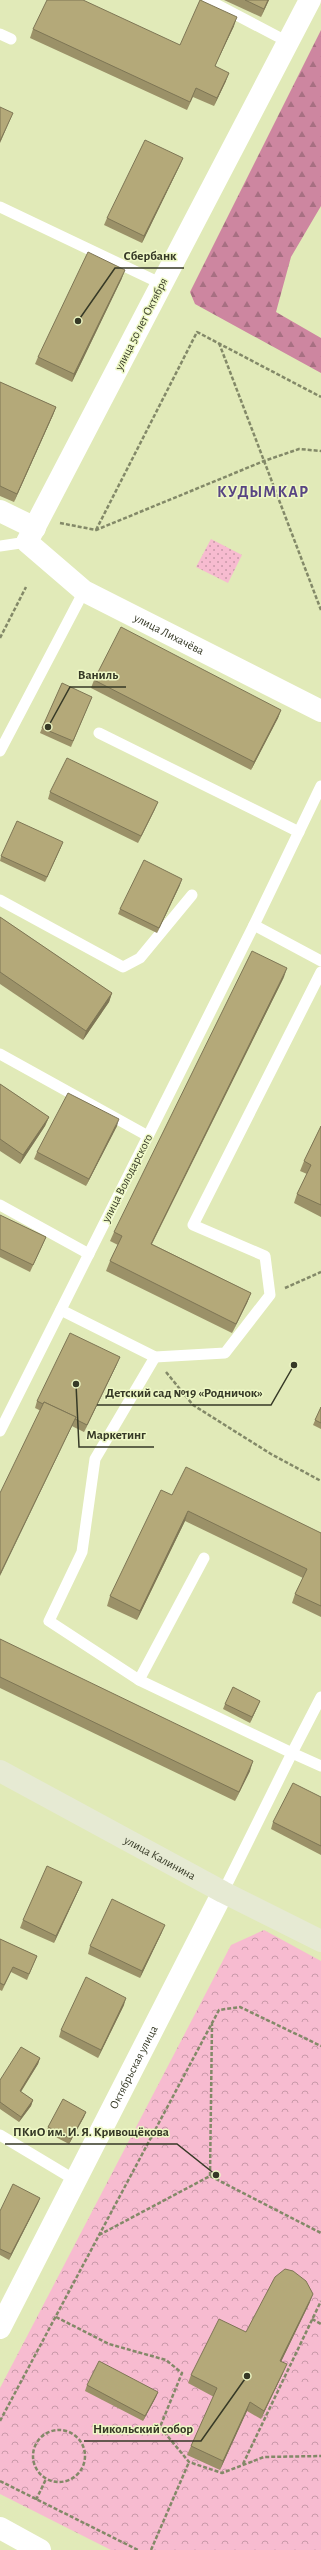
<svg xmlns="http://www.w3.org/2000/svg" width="321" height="2550" viewBox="0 0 321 2550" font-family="'Alegreya Sans',sans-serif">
<defs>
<pattern id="grass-dots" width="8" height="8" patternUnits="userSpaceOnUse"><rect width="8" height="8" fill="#f7bbd0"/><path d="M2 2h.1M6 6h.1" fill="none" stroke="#c999a9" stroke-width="1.8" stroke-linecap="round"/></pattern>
<pattern id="forest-firs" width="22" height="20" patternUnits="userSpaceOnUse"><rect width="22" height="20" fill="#cd86a0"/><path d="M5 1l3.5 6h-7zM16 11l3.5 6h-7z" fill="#a76f82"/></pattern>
<pattern id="park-crowns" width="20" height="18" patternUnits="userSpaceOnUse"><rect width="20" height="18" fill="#f7bbd0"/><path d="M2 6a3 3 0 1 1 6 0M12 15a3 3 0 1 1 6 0" fill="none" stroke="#c999a9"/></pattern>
</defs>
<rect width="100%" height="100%" fill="#e1eab8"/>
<polygon fill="url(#grass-dots)" points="211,539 242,555 228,583 196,567"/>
<polygon fill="url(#forest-firs)" points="321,30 321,206 291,257 276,312 321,338 321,373 195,304 190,292"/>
<polygon fill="url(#park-crowns)" points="264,1930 321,1961 321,2550 111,2550 0,2494 0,2388 231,1945"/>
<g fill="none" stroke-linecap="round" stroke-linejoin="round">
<g stroke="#838968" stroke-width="2.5" stroke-dasharray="4 2" stroke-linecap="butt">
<polyline points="219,343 321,610"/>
<polyline points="60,523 96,530 264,461 299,449 321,451"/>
<polyline points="96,530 197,332 321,397"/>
<polyline points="0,638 26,587"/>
<polyline points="285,1288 321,1272"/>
<polyline points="166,1372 193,1405 271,1454 321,1481"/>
<polyline points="210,2176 212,2024"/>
<polyline points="99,2235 210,2176 321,2233"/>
<polyline points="56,2317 109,2344 166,2360 182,2373 160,2427 189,2462 222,2473 264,2457 321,2456"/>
<polyline points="312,2319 321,2324"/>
<polyline points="0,2421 219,2010 240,2007 321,2046"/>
<circle cx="59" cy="2456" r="26"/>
<polyline points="243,2464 321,2301"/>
<polyline points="0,2481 138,2550"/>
<polyline points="36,2500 46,2479"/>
<polyline points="151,2550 189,2462"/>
</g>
<g stroke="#fff" stroke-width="11">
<polyline points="208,0 288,42"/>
<polyline points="0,34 11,39"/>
<polyline points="0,207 162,284"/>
<polyline points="0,546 27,542"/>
<polyline points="99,733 299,832"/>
<polyline points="0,751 84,591"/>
<polyline points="0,900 123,967 140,958 192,895"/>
<polyline points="254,925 321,961"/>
<polyline points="0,1054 148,1136"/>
<polyline points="0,1205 89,1254"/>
<polyline points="61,1310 155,1357 225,1353 270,1295 265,1256 193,1225 321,972"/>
<polyline points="155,1357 95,1459 82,1552 49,1621 139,1680 292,1753 321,1697"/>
<polyline points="0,1431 254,925 321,786"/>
<polyline points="139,1680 204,1558"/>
<polyline points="223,1892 292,1753 321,1766"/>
<polyline points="0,2135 75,2180"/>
</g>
<g stroke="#fff" stroke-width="22">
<polyline points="0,511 35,528"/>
<path id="s1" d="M0 2328 223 1892"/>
</g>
<g stroke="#fff" stroke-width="22">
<path id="s2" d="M310 0 27 542 84 591 321 711"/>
<polyline points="0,2528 40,2550"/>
</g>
<path stroke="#e6ead3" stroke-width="22" id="s3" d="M0 1771 223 1892 321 1941"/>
</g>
<g fill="#9b9168">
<polygon points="224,0 269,0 261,17"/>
<polygon points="234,26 215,66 226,81 214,106 193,97 187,110 30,38 33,29 180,45"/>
<polygon points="183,158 180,165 142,243 104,225 107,218"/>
<polygon points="122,278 72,382 35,364 38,357"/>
<polygon points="0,382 56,407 53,415 14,502 0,496"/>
<polygon points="94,680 281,710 278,718 251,770 91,688"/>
<polygon points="92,697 71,747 40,733 42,728"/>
<polygon points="50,792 155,809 138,843 48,799"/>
<polygon points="61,847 45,882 0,861 1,856"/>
<polygon points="180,885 157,933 118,914 120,909"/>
<polygon points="0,917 112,993 109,1002 83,1040 0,984"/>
<polygon points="284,977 152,1244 251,1293 247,1303 232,1333 106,1271 110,1261 118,1245 110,1241 114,1232"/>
<polygon points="0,1084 49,1117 45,1126 20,1164 0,1151"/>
<polygon points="117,1126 86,1186 34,1159 37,1152"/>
<polygon points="321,1126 321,1217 294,1203 297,1194 307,1174 300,1171 304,1161"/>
<polygon points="0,1215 46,1237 43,1244 30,1272 0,1257"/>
<polygon points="117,1364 84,1432 35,1408 37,1401"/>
<polygon points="321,1407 321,1429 313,1425"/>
<polygon points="172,1495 321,1533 321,1617 292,1603 295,1594 303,1578 185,1521 137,1620 107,1606 110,1596"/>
<polygon points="0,1639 250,1771 235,1801 0,1688"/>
<polygon points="260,1701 250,1723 223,1709 225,1704"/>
<polygon points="321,1797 321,1855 271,1829 273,1822"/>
<polygon points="79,1889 54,1943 20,1928 23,1920"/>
<polygon points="162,1932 140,1978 88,1954 90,1946"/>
<polygon points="0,1939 37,1956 27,1980 11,1972 2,1991 0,1990"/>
<polygon points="124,2005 98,2058 59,2037 61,2030"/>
<polygon points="40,2058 38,2064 21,2092 33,2100 31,2106 19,2122 0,2109 0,2080"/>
<polygon points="86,2112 84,2117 69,2144 46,2132 48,2127"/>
<polygon points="40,2198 38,2203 9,2260 0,2255 0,2211"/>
<polygon points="310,2302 281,2362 283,2373 261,2419 247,2411 220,2470 187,2455 191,2446 214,2397 188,2383 191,2375 246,2332"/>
<polygon points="87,2385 158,2392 156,2397 143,2421 85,2391"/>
</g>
<g fill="#7e7655">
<polygon points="268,0 269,0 261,17 264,9"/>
<polygon points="237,17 234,26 211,74 215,66"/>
<polygon points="229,73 226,81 214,106 217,98"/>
<polygon points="13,113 10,120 0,143 0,141"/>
<polygon points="183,158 180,165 142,243 144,236"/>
<polygon points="125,270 122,278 72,382 74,374"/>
<polygon points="56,407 53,415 14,502 17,494"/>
<polygon points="281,710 278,718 251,770 254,762"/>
<polygon points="158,802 155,809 138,843 141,836"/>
<polygon points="63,842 61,847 45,882 47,877"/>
<polygon points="182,879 180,885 157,933 159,928"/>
<polygon points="287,968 284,977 147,1253 151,1244"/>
<polygon points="112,993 109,1002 83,1040 86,1031"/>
<polygon points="49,1117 45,1126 20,1164 23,1155"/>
<polygon points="119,1119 117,1126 86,1186 89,1179"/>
<polygon points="251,1293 247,1303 232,1333 236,1324"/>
<polygon points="120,1357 117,1364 84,1432 87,1425"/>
<polygon points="76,1417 72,1426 0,1576 0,1574"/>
<polygon points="188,1511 185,1521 137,1620 140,1611"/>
<polygon points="260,1701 258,1706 250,1723 252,1717"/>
<polygon points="253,1761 250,1771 235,1801 239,1792"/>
<polygon points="82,1882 79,1889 54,1943 56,1936"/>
<polygon points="165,1925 162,1932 140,1978 142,1971"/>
<polygon points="126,1998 124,2005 98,2058 101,2050"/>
<polygon points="40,2058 38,2064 18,2096 20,2091"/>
<polygon points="33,2100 31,2106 19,2122 21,2117"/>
<polygon points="86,2112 84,2117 69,2144 71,2139"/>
<polygon points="40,2198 38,2203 9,2260 11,2254"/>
<polygon points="313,2294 310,2302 277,2370 280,2361"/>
<polygon points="287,2364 283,2373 261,2419 264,2411"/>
<polygon points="158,2392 156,2397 143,2421 145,2416"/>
<polygon points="250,2402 247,2411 220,2470 223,2461"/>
</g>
<g fill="#b4a979" stroke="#7e7655">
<polygon points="47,0 83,0 180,45 200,0 237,17 215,66 229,73 217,98 196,88 190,102 33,29"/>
<polygon points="245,0 268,0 264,9"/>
<polygon points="0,107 13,113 0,141"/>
<polygon points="145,140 183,158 144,236 107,218"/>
<polygon points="88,252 125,270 74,374 38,357"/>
<polygon points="0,382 56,407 17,494 0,486"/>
<polygon points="121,627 281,710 254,762 94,680"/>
<polygon points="62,683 92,697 73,741 42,728"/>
<polygon points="67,758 158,802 141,836 50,792"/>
<polygon points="17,821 63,842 47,877 1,856"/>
<polygon points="144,860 182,879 159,928 120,909"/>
<polygon points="0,917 112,993 86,1031 0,972"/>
<polygon points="252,951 287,968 151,1244 251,1293 236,1324 110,1261 122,1236 114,1232"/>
<polygon points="0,1084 49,1117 23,1155 0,1139"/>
<polygon points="68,1093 119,1119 89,1179 37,1152"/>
<polygon points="321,1126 321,1205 297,1194 311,1165 304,1161"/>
<polygon points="0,1215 46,1237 33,1265 0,1249"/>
<polygon points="70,1333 120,1357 87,1425 75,1419 76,1417 44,1402 43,1404 37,1401"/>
<polygon points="44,1402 76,1417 0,1574 0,1493"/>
<polygon points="321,1407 321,1423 315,1420"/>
<polygon points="186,1467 321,1533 321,1606 295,1594 307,1569 188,1511 140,1611 110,1596 161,1490 172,1495"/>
<polygon points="0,1639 253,1761 239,1792 0,1677"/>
<polygon points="233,1687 260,1701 252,1717 225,1704"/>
<polygon points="293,1783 321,1797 321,1846 273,1822"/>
<polygon points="47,1866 82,1882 56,1936 23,1920"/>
<polygon points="112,1899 165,1925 142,1971 90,1946"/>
<polygon points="0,1939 37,1956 29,1974 13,1967 4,1985 0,1983"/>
<polygon points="86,1977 126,1998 101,2050 61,2030"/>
<polygon points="21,2047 40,2058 20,2091 33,2100 21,2117 0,2102 0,2080"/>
<polygon points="63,2099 86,2112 71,2139 48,2127"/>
<polygon points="13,2184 40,2198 11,2254 0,2249 0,2211"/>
<polygon points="285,2269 293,2271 306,2281 313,2294 280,2361 287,2364 264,2411 250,2402 223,2461 191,2446 217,2388 191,2375 219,2319 246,2332 275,2277"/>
<polygon points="99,2361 158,2392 145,2416 87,2385"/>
</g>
<g text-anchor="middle" stroke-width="3" stroke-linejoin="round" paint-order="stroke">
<g font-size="12" fill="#363926" stroke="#eef8c5">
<text transform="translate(141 324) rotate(-63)" y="4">улица 50 лет Октября</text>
<text dy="4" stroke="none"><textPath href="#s2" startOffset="782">улица Лихачёва</textPath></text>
<text transform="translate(127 1178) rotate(-63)" y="4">улица Володарского</text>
<text dy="4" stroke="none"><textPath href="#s3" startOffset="182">улица Калинина</textPath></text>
<text dy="4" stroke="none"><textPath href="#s1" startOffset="293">Октябрьская улица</textPath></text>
</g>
<g font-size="16" font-weight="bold" letter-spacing="1" fill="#584583" stroke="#eef8c5">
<text x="263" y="497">КУДЫМКАР</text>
</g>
</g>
<path fill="none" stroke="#363926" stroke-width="1.5" d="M78 321L115 268H184M48 727L70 687H126M294 1365L271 1405H97M76 1384L79 1447H154M216 2175L177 2144H5M247 2376L201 2441H84"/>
<g fill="#363926" stroke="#eef8c5" stroke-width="1.5">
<circle cx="78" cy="321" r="4"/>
<circle cx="48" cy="727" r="4"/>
<circle cx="294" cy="1365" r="4"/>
<circle cx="76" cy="1384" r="4"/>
<circle cx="216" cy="2175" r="4"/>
<circle cx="247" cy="2376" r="4"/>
</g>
<g font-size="13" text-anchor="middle" font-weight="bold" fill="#363926" stroke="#eef8c5" stroke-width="3" stroke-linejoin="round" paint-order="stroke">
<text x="150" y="260">Сбербанк</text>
<text x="98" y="679">Ваниль</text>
<text x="184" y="1397">Детский сад №19 «Родничок»</text>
<text x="116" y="1439">Маркетинг</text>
<text x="91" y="2136">ПКиО им. И. Я. Кривощёкова</text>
<text x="143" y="2433">Никольский собор</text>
</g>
</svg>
